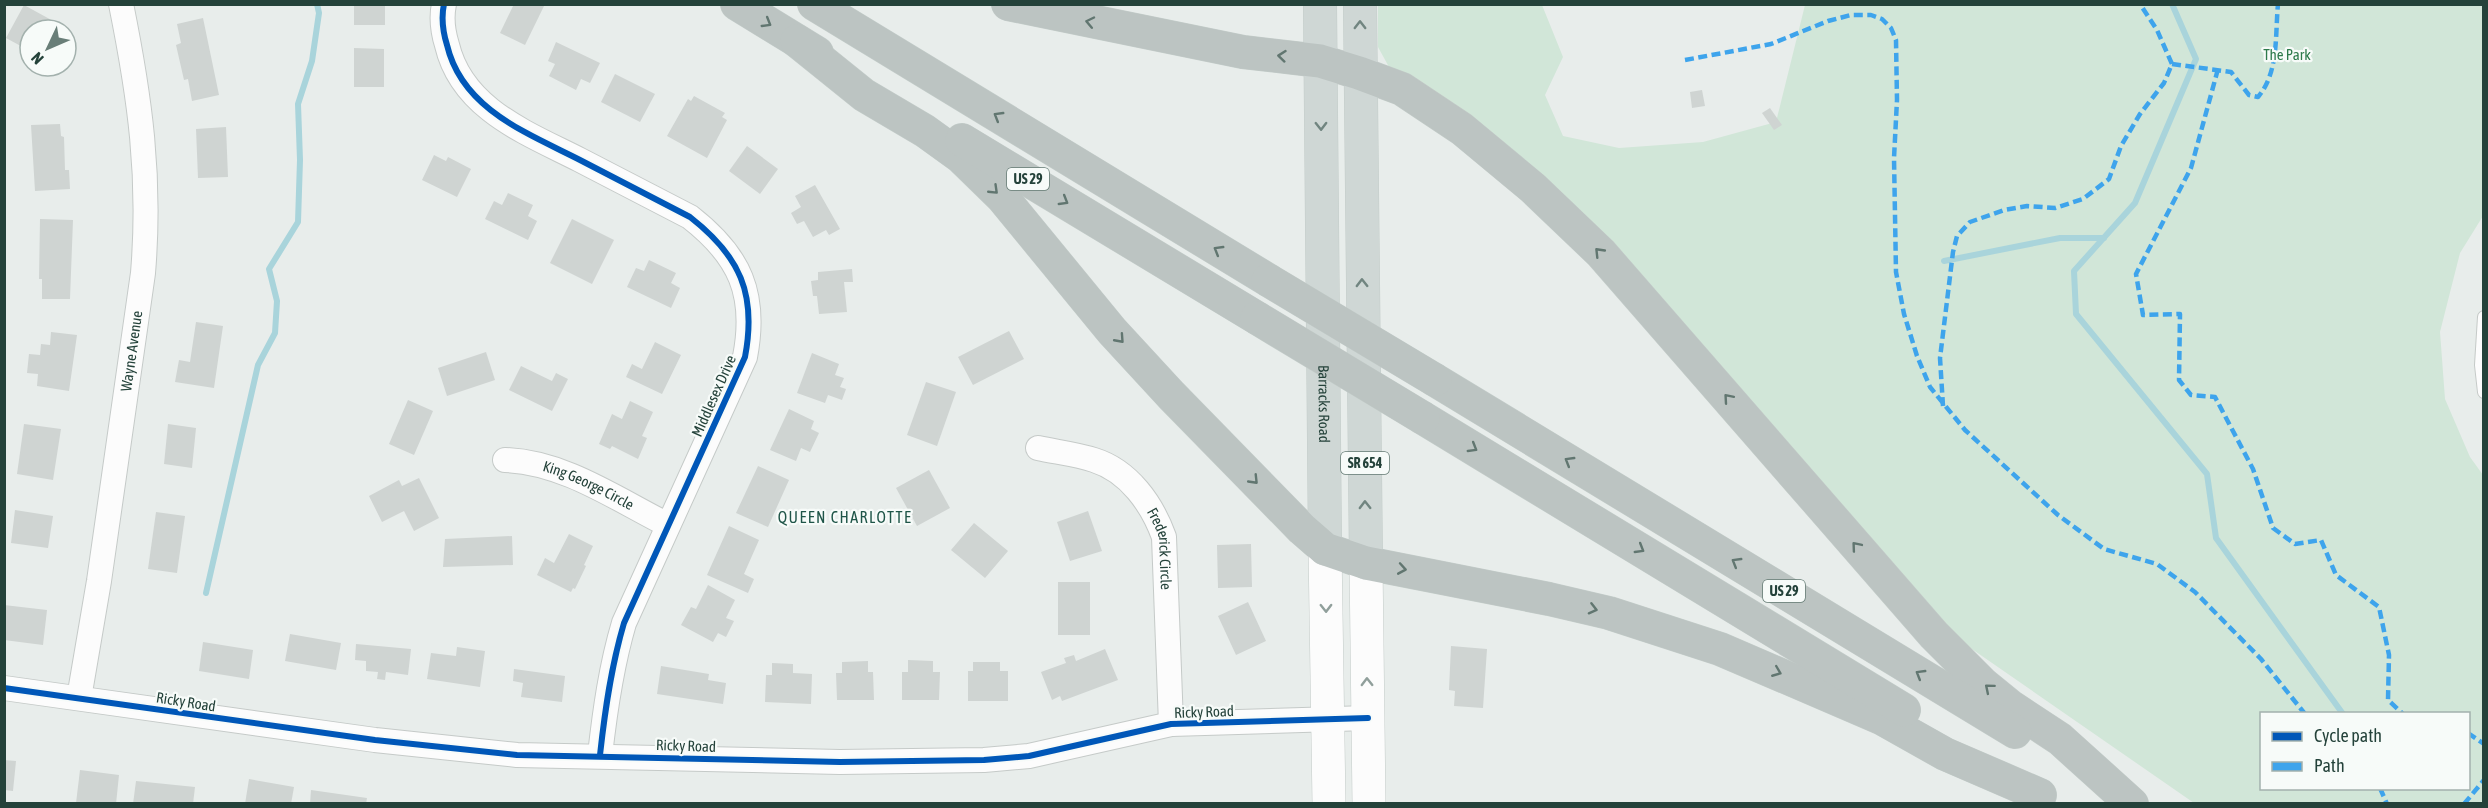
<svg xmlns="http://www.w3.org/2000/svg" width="2488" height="808" viewBox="0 0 2488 808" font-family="'Asap Condensed',sans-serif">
<rect width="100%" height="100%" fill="#e8edeb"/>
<path fill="#d1e6d8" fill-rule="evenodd" d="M1378 5H1542L1563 57 1545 95 1563 136 1619 148 1703 142 1776 122 1805 5H2483V216L2460 253 2440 332 2445 399 2470 457 2483 475V803H2194L1943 629 1816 484 1389 67 1378 47ZM2262 714H2468V788H2262Z"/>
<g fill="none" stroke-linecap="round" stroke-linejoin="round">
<g stroke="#a9d4db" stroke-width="6">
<polyline points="2172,4 2196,59 2135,203 2074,271 2076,314 2207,474 2216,538 2343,714"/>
<polyline points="1944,261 2060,238 2104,238"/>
<polyline points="206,593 258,365 275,333 277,301 269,269 298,222 300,160 298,104 312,61 319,13 317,4"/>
</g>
</g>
<g fill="#cfd4d2">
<rect x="354" y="4" width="31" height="21"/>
<polygon points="514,4 545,4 525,45 500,33"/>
<polygon points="24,5 66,28 65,30 30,30 30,51 6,38"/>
<polygon points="203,18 219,95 192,101 188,79 184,80 176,45 181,43 177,24"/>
<polygon points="556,42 600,63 590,83 581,79 576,90 549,76 555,64 548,61"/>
<polygon points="354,48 384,49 384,87 354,87"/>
<polygon points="615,74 655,94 640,122 601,102"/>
<polygon points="1702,90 1705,106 1692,108 1690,92"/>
<polygon points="694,96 725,113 722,117 727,120 707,158 667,136 688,99 691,101"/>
<polygon points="1770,108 1782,125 1774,130 1762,113"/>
<polygon points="60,124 61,136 64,137 65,170 69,170 70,189 35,191 31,125"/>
<polygon points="226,127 228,177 198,178 196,129"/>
<polygon points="747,146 778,169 760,194 729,171"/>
<polygon points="434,155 446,161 448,157 471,169 457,197 422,180"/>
<polygon points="815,185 840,229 829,235 826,230 813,237 804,221 797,224 791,213 801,207 795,196"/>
<polygon points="508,193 533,205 528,216 537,221 528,240 485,219 494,201 502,205"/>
<polygon points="40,219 73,220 70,299 42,299 42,279 39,279"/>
<polygon points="572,219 614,240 592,284 550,263"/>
<polygon points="649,260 676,273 671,283 680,288 671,308 627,287 636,268 644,271"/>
<polygon points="852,269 853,282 844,282 847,312 819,314 817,296 813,296 811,281 818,280 818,272"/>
<polygon points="196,322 223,326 214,388 175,382 179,360 190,362"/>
<polygon points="1009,331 1024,359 973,385 958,357"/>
<polygon points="51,332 77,335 69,391 37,386 38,374 27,373 29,354 40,355 41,344 50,345"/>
<polygon points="655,342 681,355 662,394 626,377 632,364 642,369"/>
<polygon points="486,352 495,380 447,396 438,368"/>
<polygon points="812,353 839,364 835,375 844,378 840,387 846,389 842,400 828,395 825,403 797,393"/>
<polygon points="521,366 552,381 556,373 568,379 552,411 509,390"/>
<polygon points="926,382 956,392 937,446 907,435"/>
<polygon points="408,400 433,411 414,455 389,444"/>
<polygon points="630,401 653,412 642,436 647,438 638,459 612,446 610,449 599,444 612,414 622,419"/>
<polygon points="789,409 814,421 811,429 819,433 810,452 801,448 796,461 770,450"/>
<polygon points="24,424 61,429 53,480 17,474"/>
<polygon points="168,424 196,428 192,468 164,464"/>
<polygon points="758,466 789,480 768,527 736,513"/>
<polygon points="929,470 950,508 917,526 896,488"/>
<polygon points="419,478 439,518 414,531 404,511 382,522 369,496 399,480 402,486"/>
<polygon points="15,510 53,516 48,548 11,543"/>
<polygon points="1088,511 1102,551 1070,561 1057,522"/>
<polygon points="156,512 185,516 177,573 148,569"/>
<polygon points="974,523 1008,551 985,578 951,550"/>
<polygon points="729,526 759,540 744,574 754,579 748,593 707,575"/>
<polygon points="569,534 593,546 584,565 586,566 575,589 573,588 571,592 537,575 545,558 554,563"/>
<polygon points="512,536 513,565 443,567 445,539"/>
<polygon points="1251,544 1252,587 1218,588 1217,545"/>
<rect x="1058" y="582" width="32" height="53"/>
<polygon points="708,585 735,600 726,618 734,621 726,637 718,633 713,642 681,625 691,607 696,609"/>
<polygon points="1248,602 1266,641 1236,655 1218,616"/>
<polygon points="4,605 47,610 43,645 4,640"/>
<polygon points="290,634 341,643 336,670 285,661"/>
<polygon points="203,642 253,650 249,679 199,671"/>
<polygon points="356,644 411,649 408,675 386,672 385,680 377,679 378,672 366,671 366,661 355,660"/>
<polygon points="1451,646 1487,649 1483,708 1454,706 1455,691 1449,690"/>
<polygon points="457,647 485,651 480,687 427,679 431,653 456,656"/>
<polygon points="1105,649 1118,680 1062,701 1060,696 1052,700 1041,672 1066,663 1064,658 1074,655 1076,661"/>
<polygon points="908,660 933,661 933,672 940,672 939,700 902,700 902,672 908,672"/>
<polygon points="868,661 868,672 873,672 874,700 837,700 836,673 842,673 842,662"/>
<polygon points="973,662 1000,662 1000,671 1008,671 1008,701 968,701 968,671 973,671"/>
<polygon points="772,663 793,664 793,673 812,674 811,704 765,702 766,675 772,675"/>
<polygon points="661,666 709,674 708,680 726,683 723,704 657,694"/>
<polygon points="514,669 565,676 562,702 521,697 523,683 513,681"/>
<polygon points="4,760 16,761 13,791 4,790"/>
<polygon points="80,770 119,775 116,804 76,803"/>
<polygon points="249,779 294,787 291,804 245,804"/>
<polygon points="136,781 195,787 193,804 133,804"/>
<polygon points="311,790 367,798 366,804 310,804"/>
</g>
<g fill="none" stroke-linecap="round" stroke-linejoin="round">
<g stroke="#c5cac8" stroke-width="14">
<polyline id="service" points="2484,317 2481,365 2484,392"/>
</g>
<g stroke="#c5cac8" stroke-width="26">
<g id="minor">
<path d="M444 4C441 18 443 32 447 45 462 109 527 133 580 160 616 179 653 198 690 217 740 256 757 294 745 357L624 623C611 667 605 710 600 755"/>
<path id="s1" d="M1038 448C1056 452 1076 454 1094 460 1129 471 1152 504 1164 537L1171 724"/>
<path id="s2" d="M505 460C564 462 616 499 668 525"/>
<polyline points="4,688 375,740 517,755 840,762 984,760 1029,756 1171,724 1368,718"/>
<path id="s3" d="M79 698 99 581 143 273C151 177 140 98 121 4"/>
</g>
</g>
<g stroke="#c3cbc8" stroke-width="34">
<g id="secondary">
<polyline points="1325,549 1329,804"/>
<polyline points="1366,563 1369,804"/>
</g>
</g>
<g stroke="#c3ccc9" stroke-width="34">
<g id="primary">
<path id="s4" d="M1320 4 1325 549"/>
<polyline points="1360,4 1366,563"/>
</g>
</g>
<g stroke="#c3ccc9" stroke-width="34">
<g id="motorway">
<polyline points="737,4 817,53"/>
<polyline points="814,4 1268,280"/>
<polyline points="1008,4 1243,52 1320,61 1359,73 1402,89 1462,129 1533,188 1601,253 1934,635 1983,684 2010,706 2060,739 2132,804"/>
<polyline points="797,41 864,95 925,131 961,157 1002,197 1112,331 1171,395 1302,529 1325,549 1366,563 1549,599 1609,613 1720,649 1881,718 1945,754 2040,795"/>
<polyline points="962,140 1257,318"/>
<polyline points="1435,380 2015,732"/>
<polyline points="1423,418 1904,710"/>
</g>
</g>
<use href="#service" stroke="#fcfcfc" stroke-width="12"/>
<use href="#minor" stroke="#fcfcfc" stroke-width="24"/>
<use href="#secondary" stroke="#fcfcfc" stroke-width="33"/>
<use href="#primary" stroke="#cfd7d5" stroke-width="33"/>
<use href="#motorway" stroke="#bcc4c2" stroke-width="33"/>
<g stroke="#c3ccc9" stroke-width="34" stroke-linecap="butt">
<g id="motorway-bridge">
<polyline points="1268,280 1435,380"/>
<polyline points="1257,318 1423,418"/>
</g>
</g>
<use href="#motorway-bridge" stroke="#bcc4c2" stroke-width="33"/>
<g stroke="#3ea4ec" stroke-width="4.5" stroke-dasharray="9 4.5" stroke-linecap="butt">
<polyline points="1685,60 1771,44 1828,21 1851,15 1871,15 1882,19 1891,28 1896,40 1897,100 1894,158 1896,272 1904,314 1917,356 1930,387 1965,430 2058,515 2104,549 2157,564 2195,592 2261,659 2305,714"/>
<path d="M2172 64 2231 72 2249 95 2258 97C2279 72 2275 36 2278 4"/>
<polyline points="2218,69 2191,168 2136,274 2143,315 2180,314 2179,380 2191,395 2215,397 2253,469 2273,528 2295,544 2321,540 2336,575 2379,607 2389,655 2388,700 2403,714"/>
<polyline points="1943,406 1940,358 1953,252 1957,236 1970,222 2004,210 2027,206 2055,208 2083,199 2109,179 2121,146 2140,114 2164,83 2172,64 2157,30 2140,4"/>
<polyline points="2468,733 2484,744"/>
<polyline points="2380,788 2387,804"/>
<polyline points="2464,804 2484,780"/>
</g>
<g stroke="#f7fbf9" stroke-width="10">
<g id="cycleway">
<path d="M444 4C441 18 443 32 447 45 462 109 527 133 580 160 616 179 653 198 690 217 740 256 757 294 745 357L624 623C611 667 605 710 600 755"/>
<polyline points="4,688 375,740 517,755 840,762 984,760 1029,756 1171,724 1368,718"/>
</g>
</g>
<use href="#cycleway" stroke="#0057b8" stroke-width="6"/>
</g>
<defs><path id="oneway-chevron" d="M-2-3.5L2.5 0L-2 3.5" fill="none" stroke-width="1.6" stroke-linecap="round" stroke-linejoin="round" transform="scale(1.5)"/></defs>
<g stroke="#617670">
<use href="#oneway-chevron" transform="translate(1090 22) rotate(-168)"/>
<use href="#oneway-chevron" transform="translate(767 23) rotate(31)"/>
<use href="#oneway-chevron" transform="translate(1282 56) rotate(-174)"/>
<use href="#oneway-chevron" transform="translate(998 116) rotate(-149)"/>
<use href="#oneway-chevron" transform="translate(994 190) rotate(44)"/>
<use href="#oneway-chevron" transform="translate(1064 201) rotate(31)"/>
<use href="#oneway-chevron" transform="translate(1218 250) rotate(-149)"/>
<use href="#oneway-chevron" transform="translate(1599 252) rotate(-134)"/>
<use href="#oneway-chevron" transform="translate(1120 339) rotate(48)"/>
<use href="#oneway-chevron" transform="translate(1728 398) rotate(-131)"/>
<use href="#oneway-chevron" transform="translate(1473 448) rotate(31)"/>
<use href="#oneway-chevron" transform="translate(1569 461) rotate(-149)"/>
<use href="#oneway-chevron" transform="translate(1254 480) rotate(46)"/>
<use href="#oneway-chevron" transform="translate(1856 546) rotate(-130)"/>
<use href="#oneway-chevron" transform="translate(1640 549) rotate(31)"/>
<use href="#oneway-chevron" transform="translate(1736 562) rotate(-149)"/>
<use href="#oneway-chevron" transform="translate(1402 569) rotate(10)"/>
<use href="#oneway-chevron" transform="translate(1593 609) rotate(14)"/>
<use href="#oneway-chevron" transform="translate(1777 672) rotate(22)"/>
<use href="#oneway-chevron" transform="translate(1920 674) rotate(-149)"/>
<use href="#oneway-chevron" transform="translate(1989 688) rotate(-140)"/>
</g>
<g stroke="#718580">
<use href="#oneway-chevron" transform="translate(1360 25) rotate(-90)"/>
<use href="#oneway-chevron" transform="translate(1321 126) rotate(89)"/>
<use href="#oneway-chevron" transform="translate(1362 283) rotate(-91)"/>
<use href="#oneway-chevron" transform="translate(1365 505) rotate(-91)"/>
</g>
<g stroke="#909f9b">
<use href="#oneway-chevron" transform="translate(1326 608) rotate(89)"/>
<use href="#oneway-chevron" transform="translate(1367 682) rotate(-91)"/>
</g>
<g text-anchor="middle" stroke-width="4.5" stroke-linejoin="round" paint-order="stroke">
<g fill="#f7fbf9" stroke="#637a73" stroke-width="1.5">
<rect x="1007" y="168" width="42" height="22" rx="4.5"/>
<rect x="1341" y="452" width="48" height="22" rx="4.5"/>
<rect x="1763" y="580" width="42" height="22" rx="4.5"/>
</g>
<g font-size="14" font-weight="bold" fill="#24423a">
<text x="1028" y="184">US 29</text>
<text x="1365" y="468">SR 654</text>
<text x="1784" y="596">US 29</text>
</g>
<g font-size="15" fill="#2d7a4b" stroke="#f7fbf9">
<text x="2287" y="60">The Park</text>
</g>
<g font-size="15" fill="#24423a" stroke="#f7fbf9">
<text dy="5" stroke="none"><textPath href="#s3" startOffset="351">Wayne Avenue</textPath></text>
<text transform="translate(714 396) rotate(-66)" y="5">Middlesex Drive</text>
<text dy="5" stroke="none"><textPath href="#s4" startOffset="400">Barracks Road</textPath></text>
<text dy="5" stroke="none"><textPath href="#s2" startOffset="88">King George Circle</textPath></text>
<text dy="5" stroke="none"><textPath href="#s1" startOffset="176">Frederick Circle</textPath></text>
<text transform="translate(186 702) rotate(9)" y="5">Ricky Road</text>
<text transform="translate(1204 712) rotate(-2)" y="5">Ricky Road</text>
<text transform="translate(686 746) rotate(2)" y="5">Ricky Road</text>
</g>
<g font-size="16" letter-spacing="1.5" fill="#1f5548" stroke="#f7fbf9">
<text x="845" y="523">QUEEN CHARLOTTE</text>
</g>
</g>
<rect width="2488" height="808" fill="none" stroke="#24423a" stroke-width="12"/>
<rect x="2260" y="712" width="210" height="78" fill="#f7fbf9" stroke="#a3b1ad" stroke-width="1.5"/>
<rect x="2272" y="732" width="30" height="9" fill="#0057b8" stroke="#a3b1ad" stroke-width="1.5"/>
<text x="2314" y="742" font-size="18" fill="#24423a">Cycle path</text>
<rect x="2272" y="762" width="30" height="9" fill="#3ea4ec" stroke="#a3b1ad" stroke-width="1.5"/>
<text x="2314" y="772" font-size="18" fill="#24423a">Path</text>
<g transform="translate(48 48) rotate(226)"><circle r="28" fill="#f7fbf9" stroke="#a3b1ad" stroke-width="1.5"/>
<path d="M0-4.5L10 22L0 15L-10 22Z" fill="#697e78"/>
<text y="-9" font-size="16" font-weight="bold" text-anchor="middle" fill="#24423a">N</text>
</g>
</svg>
